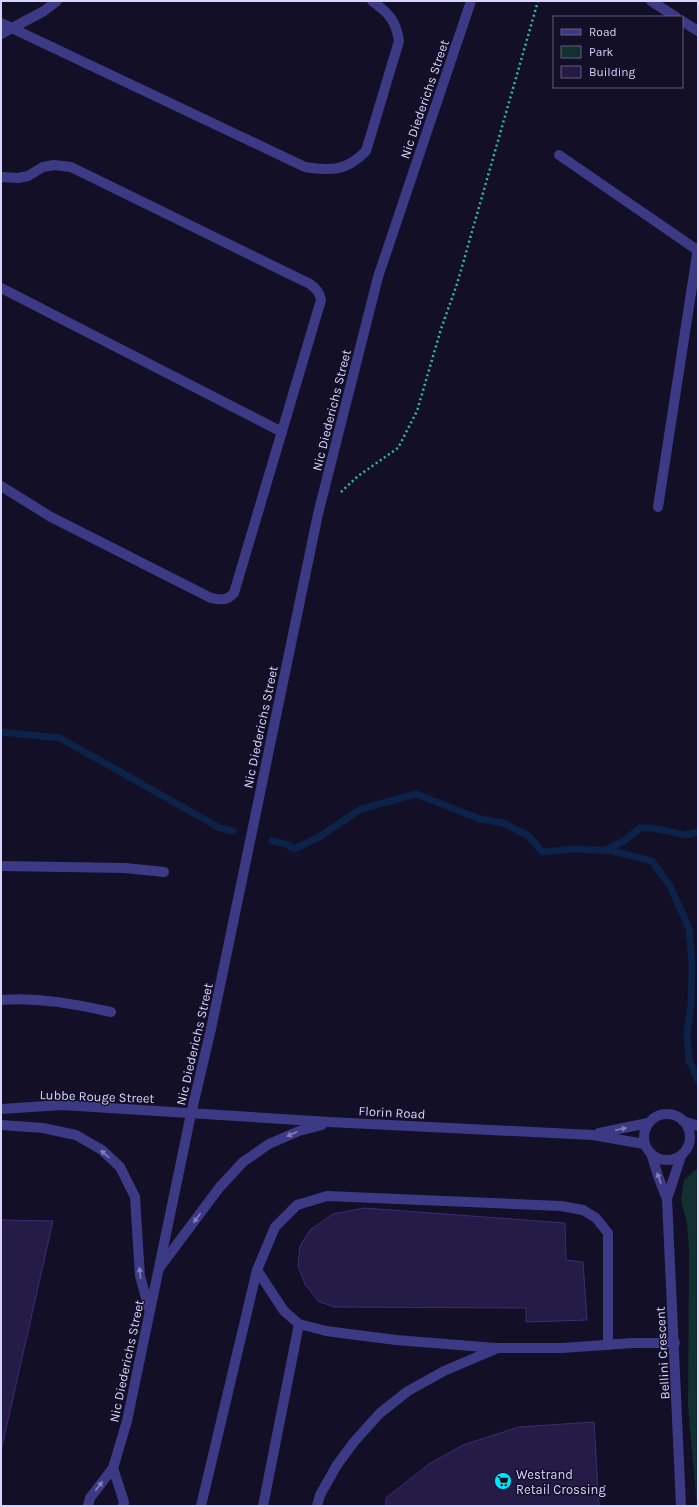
<svg xmlns="http://www.w3.org/2000/svg" width="699" height="1507" viewBox="0 0 699 1507" font-family="Karla,sans-serif">
<rect width="100%" height="100%" fill="#130f26"/>
<polygon fill="#12302f" points="698,1168 698,1506 697,1506 688,1406 689,1250 687,1224 681,1199 684,1180"/>
<g fill="none" stroke-linecap="round" stroke-linejoin="round">
<g stroke="#0c2248" stroke-width="7">
<polyline points="1,732 60,738 220,828 233,831"/>
<polyline points="272,841 286,844 294,849 319,837 361,809 416,794 480,819 503,823 529,836 542,852 574,849 613,851 652,861 670,886 689,928 692,965 691,1005 687,1033 689,1060 698,1080"/>
<polyline points="606,850 624,841 640,828 652,828 686,835 698,832"/>
</g>
</g>
<g fill="#241b47" stroke="#3b2d73">
<polygon points="364,1208 565,1223 566,1260 583,1262 587,1320 526,1322 526,1308 334,1307 318,1301 305,1284 298,1266 300,1246 310,1230 333,1214"/>
<polygon points="1,1220 53,1221 1,1451"/>
<polygon points="594,1422 599,1506 386,1506 386,1498 429,1464 463,1445 519,1427"/>
</g>
<g fill="none" stroke-linecap="round" stroke-linejoin="round">
<polyline stroke="#2fb8b0" stroke-width="2.5" stroke-dasharray="2 3" stroke-linecap="butt" points="341,492 358,476 398,448 417,411 441,329 457,284 538,1"/>
<g stroke="#3d3a85" stroke-width="10">
<polyline points="651,1 676,17"/>
<polyline points="682,21 698,31"/>
<path d="M1 23 305 167C331 171 347 171 366 151L399 41C396 21 389 13 372 1"/>
<polyline points="1,34 44,11 57,1"/>
<polyline points="559,155 697,250"/>
<path d="M1 177 18 178 28 176 43 167 54 165 71 167 310 284C316 289 320 292 321 300L234 593C227 601 221 600 211 598L51 517 1 486"/>
<polyline points="1,288 282,432"/>
<polyline points="658,507 698,248"/>
<polyline points="1,866 125,868 164,872"/>
<path d="M1 1000C38 997 75 1004 111 1012"/>
<polyline points="1,1109 62,1105 329,1122 593,1135 644,1144"/>
<circle cx="667" cy="1137" r="23"/>
<polyline points="683,1121 698,1126"/>
<polyline points="1,1125 43,1128 76,1135 102,1150 120,1167 135,1197 140,1276 149,1309"/>
<polyline points="599,1133 648,1123"/>
<polyline points="652,1156 658,1176 667,1199 681,1506"/>
<polyline points="667,1199 681,1156"/>
<polyline points="160,1267 219,1188 243,1162 269,1144 299,1131 322,1125"/>
<polyline points="257,1270 284,1311 299,1324 326,1331 396,1340 496,1348"/>
<polyline points="113,1468 124,1502 123,1506"/>
<polyline points="88,1506 90,1498 113,1468 127,1421 191,1114 211,1029 318,514 378,277 471,1"/>
<polyline points="201,1506 257,1270 275,1227 297,1205 327,1196 561,1206 583,1210 596,1218 608,1233 608,1345"/>
<polyline points="263,1506 299,1324"/>
<polyline points="317,1506 320,1495 337,1465 354,1442 380,1413 408,1391 444,1371 498,1348 562,1348 633,1343 675,1343"/>
</g>
</g>
<defs><path id="oneway-solid" d="M-6-.8H1V-3.2L6.5 0L1 3.2V.8H-6Z"/></defs>
<g fill="#837fbc">
<use href="#oneway-solid" transform="translate(621 1129) rotate(-12)"/>
<use href="#oneway-solid" transform="translate(292 1134) rotate(155)"/>
<use href="#oneway-solid" transform="translate(105 1154) rotate(-138)"/>
<use href="#oneway-solid" transform="translate(659 1178) rotate(-110)"/>
<use href="#oneway-solid" transform="translate(197 1218) rotate(127)"/>
<use href="#oneway-solid" transform="translate(140 1273) rotate(-97)"/>
<use href="#oneway-solid" transform="translate(99 1486) rotate(-52)"/>
</g>
<defs>
<g id="supermarket-disc" transform="scale(0.9)"><circle r="9.5" fill="#00e5ff" stroke="#130f26"/><path d="M-6-5.5h2.5l.6 2H6L4.5 2H-2.5L-4.4-4H-6ZM-1.5 3.2a1.3 1.3 0 1 0 .1 0ZM3 3.2a1.3 1.3 0 1 0 .1 0Z" fill="#111"/></g>
</defs>
<g fill-rule="evenodd">
<use href="#supermarket-disc" x="503" y="1481"/>
</g>
<g text-anchor="middle" stroke-width="3" stroke-linejoin="round" paint-order="stroke">
<g font-size="13" fill="#d9d4ff" stroke="#130f26">
<text transform="translate(424 99) rotate(-71)" y="5">Nic Diederichs Street</text>
<text transform="translate(331 410) rotate(-76)" y="5">Nic Diederichs Street</text>
<text transform="translate(260 727) rotate(-78)" y="5">Nic Diederichs Street</text>
<text transform="translate(194 1044) rotate(-77)" y="5">Nic Diederichs Street</text>
<text transform="translate(97 1096) rotate(2)" y="5">Lubbe Rouge Street</text>
<text transform="translate(392 1112) rotate(3)" y="5">Florin Road</text>
<text transform="translate(662 1353) rotate(-93)" y="5">Bellini Crescent</text>
<text transform="translate(126 1361) rotate(-78)" y="5">Nic Diederichs Street</text>
</g>
<g font-size="13" fill="#d9d4ff" stroke="#130f26" text-anchor="start">
<text x="516" y="1479">Westrand<tspan x="516" dy="15">Retail Crossing</tspan></text>
</g>
</g>
<rect width="699" height="1507" fill="none" stroke="#d9d4ff" stroke-width="4"/>
<rect x="553" y="16" width="130" height="72" fill="#130f26" stroke="#625e7d"/>
<rect x="561" y="29" width="20" height="6" fill="#3d3a85" stroke="#625e7d"/>
<text x="589" y="36" font-size="12" fill="#d9d4ff">Road</text>
<rect x="561" y="46" width="20" height="12" fill="#12302f" stroke="#625e7d"/>
<text x="589" y="56" font-size="12" fill="#d9d4ff">Park</text>
<rect x="561" y="66" width="20" height="12" fill="#241b47" stroke="#625e7d"/>
<text x="589" y="76" font-size="12" fill="#d9d4ff">Building</text>
</svg>
